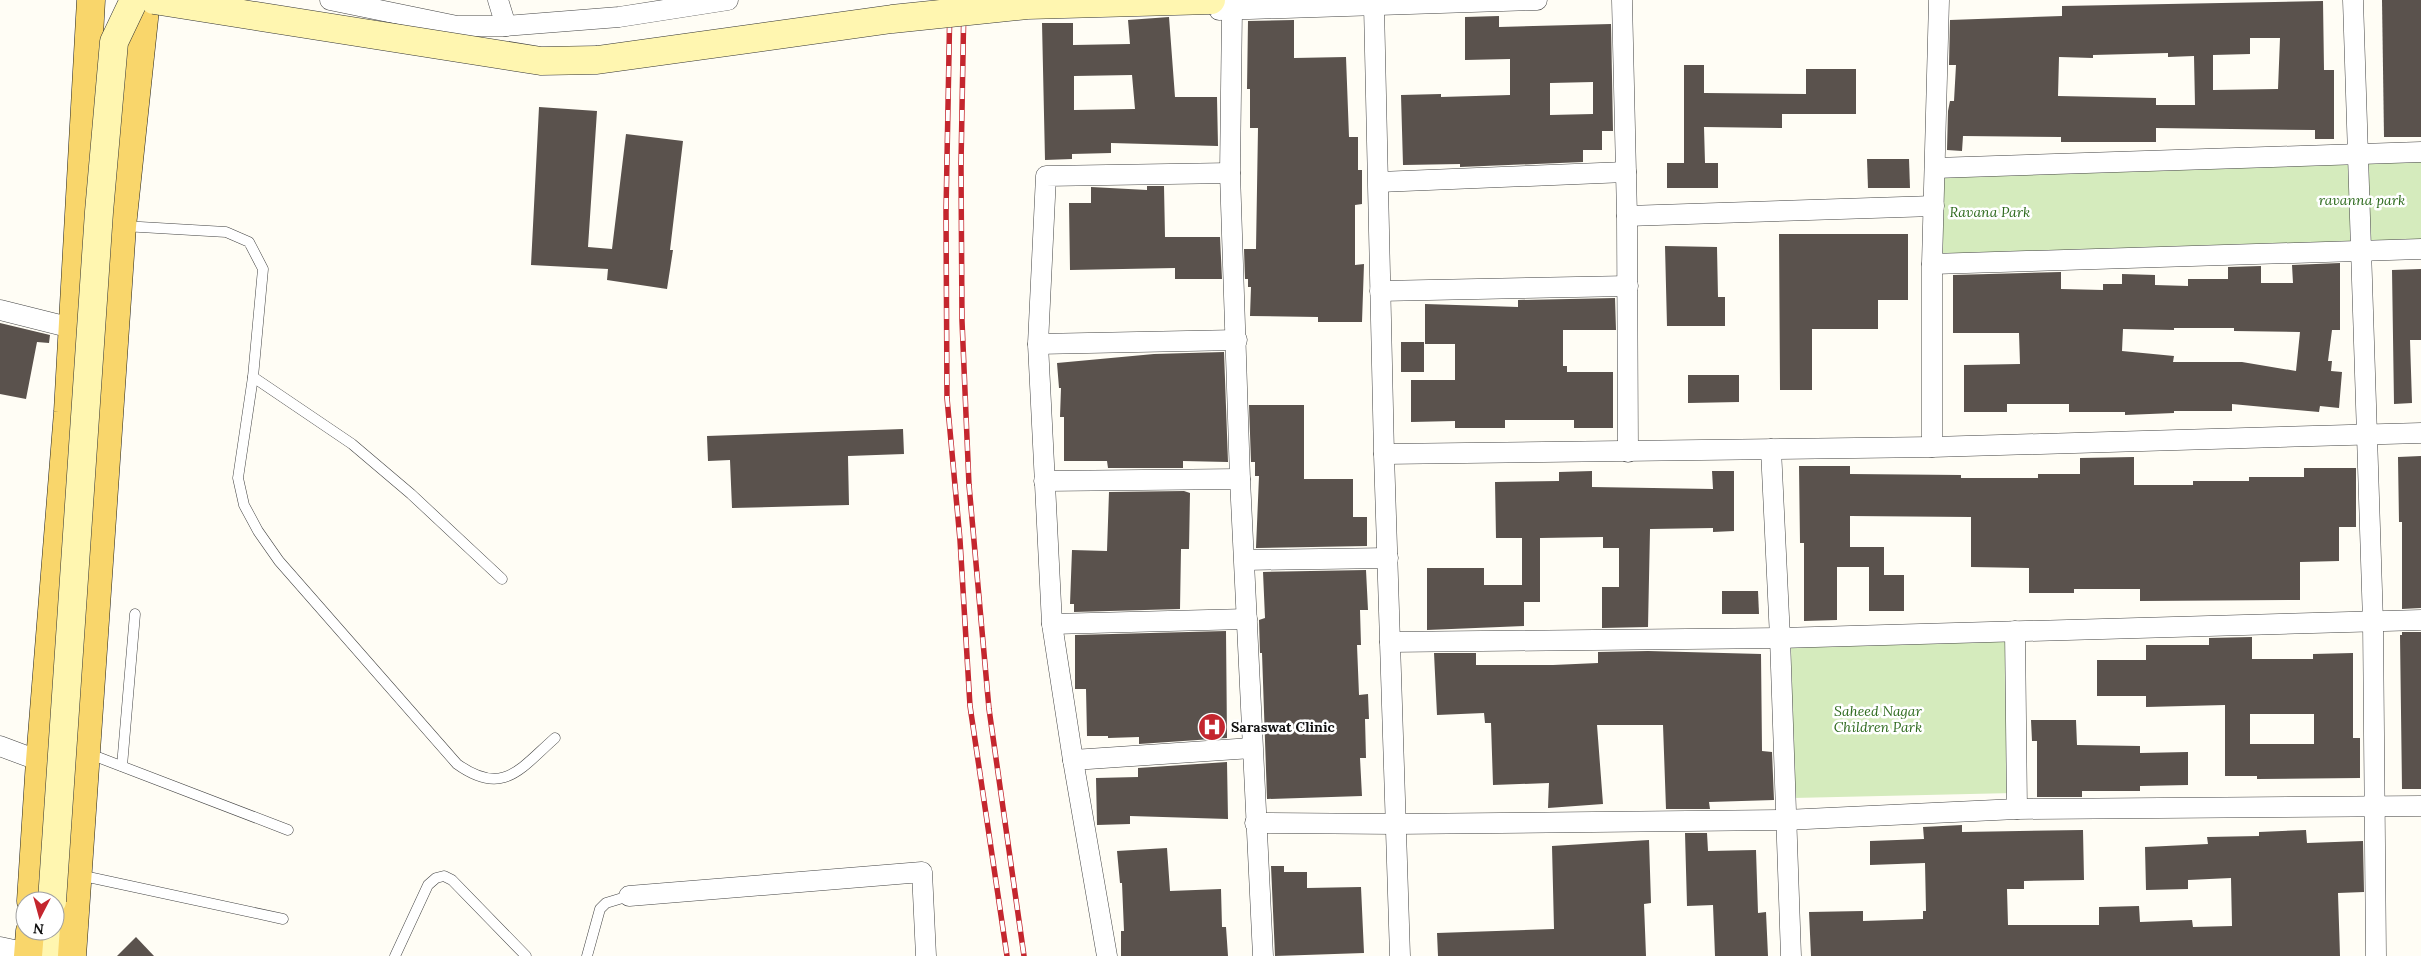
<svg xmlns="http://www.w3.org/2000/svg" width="2421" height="956" viewBox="0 0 2421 956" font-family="Lora,serif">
<rect width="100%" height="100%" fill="#fffdf5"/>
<g fill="#d5ebbd">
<polygon points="2421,148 2421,249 1932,264 1935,175"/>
<polygon points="2013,639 2014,793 1793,798 1791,645"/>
</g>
<g fill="#5a524d" fill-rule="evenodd">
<polygon points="2382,0 2421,0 2421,137 2384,137"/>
<path d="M2323 1 2324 70H2334V139H2315V130L2156 128V142H2061V137L1963 136 1962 151 1947 150 1948 111 1950 101H1954L1956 65H1949L1950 20 2062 16V6ZM2250 38H2280L2278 89 2213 90V55L2250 54ZM2168 53V57L2194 56 2195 105H2156V98L2058 96 2059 57 2093 58V55Z"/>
<path d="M1499 16V27L1611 24 1613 131H1602V150H1583V162L1460 167V164L1403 165 1401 95 1441 94V97L1510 95V59L1465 60V17ZM1593 82V114L1550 115V83Z"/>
<path d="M1169 17 1175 97H1217L1218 146 1111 143V153L1072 154V159L1045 160 1042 23H1073V45L1130 44 1128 20ZM1132 75 1135 109 1074 110V76Z"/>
<polygon points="1294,20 1294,58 1346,57 1349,137 1358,137 1358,170 1362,170 1362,204 1355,205 1355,265 1364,264 1362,322 1318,322 1318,317 1250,316 1251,287 1248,287 1248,279 1245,279 1244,249 1256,249 1258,128 1250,128 1250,89 1247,89 1248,21"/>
<polygon points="1684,65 1704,65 1704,93 1806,94 1806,69 1856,69 1856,114 1782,114 1782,128 1704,127 1705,163 1718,163 1718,188 1667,188 1667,163 1684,163"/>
<polygon points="539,107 597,111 588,247 612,249 626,134 683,141 670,250 673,250 667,289 607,280 608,269 531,265"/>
<polygon points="1867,159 1909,159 1910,188 1868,188"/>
<polygon points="1147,186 1164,186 1165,237 1220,237 1222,279 1175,279 1175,268 1070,270 1069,203 1091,203 1091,187 1147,190"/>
<polygon points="1779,234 1908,234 1908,300 1878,300 1878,329 1812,329 1812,390 1780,390"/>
<polygon points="1665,246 1717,247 1718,297 1725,297 1725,326 1667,326"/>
<path d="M2340 263V330H2332L2328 361H2332L2331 371 2342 372 2339 408 2320 406 2319 412 2232 404V411H2174V413L2125 415V412H2069V404H2007V412H1964V365L2020 364 2019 333H1953V275L2061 272V289L2103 290V284H2122V274L2155 275V285L2188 286V279H2228V267L2261 266V283H2293L2292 265ZM2174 328H2234V331L2300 332 2296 371 2242 362H2173L2174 356 2122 351 2123 329 2174 330Z"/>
<polygon points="2421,269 2421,340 2410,340 2412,403 2394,404 2392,270"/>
<polygon points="1615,298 1616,330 1563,330 1563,366 1567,366 1567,372 1613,372 1613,428 1574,428 1574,420 1505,420 1505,428 1455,428 1455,421 1411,422 1411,380 1455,380 1455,344 1425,344 1425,304 1518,307 1518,300"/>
<polygon points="0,323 50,335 49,343 37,342 26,399 0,394"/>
<rect x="1401" y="342" width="23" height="30"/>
<polygon points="1224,352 1228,462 1183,461 1183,468 1108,468 1107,461 1064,461 1064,417 1060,417 1061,388 1059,388 1057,363 1154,354"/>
<polygon points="1688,375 1739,375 1739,402 1688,403"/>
<polygon points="1249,405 1304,405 1304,479 1353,479 1353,517 1367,517 1367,546 1256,548 1259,476 1255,476 1255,462 1251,462"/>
<polygon points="903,429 904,454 848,456 849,505 732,508 730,460 708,461 707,436"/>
<polygon points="2421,456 2421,608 2402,609 2402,522 2399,522 2398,457"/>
<polygon points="2134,457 2134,485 2193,485 2193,481 2249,481 2249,477 2304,477 2304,468 2356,468 2356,527 2339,527 2339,561 2300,562 2300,600 2140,601 2140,589 2074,589 2074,593 2029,593 2029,568 1971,567 1971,517 1850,516 1850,547 1884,547 1884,575 1904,575 1904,611 1869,611 1869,567 1837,567 1837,620 1804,621 1804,543 1800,543 1799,466 1850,466 1850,474 1961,475 1961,478 2038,478 2038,474 2080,474 2080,458"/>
<polygon points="1592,471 1592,487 1713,489 1712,471 1734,471 1734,531 1713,532 1713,528 1650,529 1648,627 1602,628 1602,587 1619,587 1619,548 1603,548 1603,537 1540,538 1540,602 1524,602 1524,626 1427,630 1427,568 1484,568 1484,585 1522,585 1522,538 1496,538 1495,482 1559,481 1559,472"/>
<polygon points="1184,491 1190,493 1189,549 1181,549 1180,609 1074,612 1074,604 1070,604 1072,550 1107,551 1109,492"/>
<polygon points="1366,570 1368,610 1360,610 1361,645 1357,645 1359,695 1368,694 1369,719 1365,719 1366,758 1360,758 1362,796 1267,799 1262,653 1260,653 1259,620 1265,618 1263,572"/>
<polygon points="1722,591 1758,591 1759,614 1722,614"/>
<polygon points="1226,631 1227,738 1139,744 1139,737 1108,738 1108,736 1087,736 1086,689 1075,689 1075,635"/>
<polygon points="2402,632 2421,632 2421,789 2402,789 2400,635 2402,635"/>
<path d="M2252 637V659H2313V654L2353 653V738H2360V778L2257 779V776H2225V705L2146 707V696H2097V660H2146V645H2209V638ZM2250 714H2314V744H2250Z"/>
<polygon points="1648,651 1761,654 1762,751 1772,752 1774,800 1709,802 1710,809 1666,809 1663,725 1597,725 1603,804 1548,808 1549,783 1493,785 1491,723 1485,723 1484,713 1437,715 1434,653 1476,653 1476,665 1553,665 1598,663 1598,652"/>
<polygon points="2031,720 2076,720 2077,745 2140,746 2140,753 2188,752 2188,785 2140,786 2140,791 2082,791 2082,797 2037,797 2037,741 2032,741"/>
<polygon points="1227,762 1228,819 1130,816 1130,824 1097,825 1096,778 1138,777 1138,768"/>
<polygon points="1962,825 1962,832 2083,830 2084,880 2024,881 2024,889 2007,889 2008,925 2099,925 2099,907 2139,906 2140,922 2192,920 2193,927 2232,926 2231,878 2188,880 2188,889 2146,890 2145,847 2208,844 2207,837 2259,836 2259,832 2306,830 2307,843 2363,841 2364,892 2338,893 2340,956 1811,956 1809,912 1863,911 1863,921 1923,919 1923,911 1926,911 1925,863 1870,865 1870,841 1924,839 1923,827"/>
<polygon points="1685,833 1707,833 1708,851 1756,850 1758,913 1766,912 1768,956 1715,956 1713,905 1687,906"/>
<polygon points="1649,840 1651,903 1644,904 1646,956 1438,956 1437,933 1554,929 1552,846"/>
<polygon points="1167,848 1170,891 1221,889 1222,927 1226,927 1228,956 1121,956 1121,931 1124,931 1122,883 1120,883 1117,851"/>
<polygon points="1271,866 1284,866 1284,872 1307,872 1307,888 1361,887 1364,953 1275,956"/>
<polygon points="136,937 154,956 117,956"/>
</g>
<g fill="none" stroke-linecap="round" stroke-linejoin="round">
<g stroke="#444" stroke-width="11">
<g id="lane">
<path d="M123 226 226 232 249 242 263 269 253 377 238 478 244 505 258 531 279 561 457 764C503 797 520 769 555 738"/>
<polyline points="253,377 352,444 411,494 502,579"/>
<polyline points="87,753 288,830"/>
<polyline points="122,766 135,614"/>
<polyline points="79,875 283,919"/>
<polyline points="395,956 428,885 436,878 444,876 452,880 526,956"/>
<polyline points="587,956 600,909 606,903 629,896"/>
</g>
</g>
<g stroke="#444" stroke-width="21">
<g id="street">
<polyline points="330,0 457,26 506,26 619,17 728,0"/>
<polyline points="498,0 506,26"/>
<polyline points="1622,0 1627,216 1628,452"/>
<polyline points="2353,0 2373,622 2376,956"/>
<polyline points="1374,6 1384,454 1400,956"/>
<polyline points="1232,9 1230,173 1240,479 1263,956"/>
<polyline points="1219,10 1537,0"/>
<polyline points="1935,168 2421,152"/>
<polyline points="1379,182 1626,172"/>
<polyline points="1627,216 1934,206"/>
<polyline points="1932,264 2421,249"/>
<polyline points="1380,291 1628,286"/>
<polyline points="0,310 72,328"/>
<polyline points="1038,344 1237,340"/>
<polyline points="1932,447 1932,264 1939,0"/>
<polyline points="1771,449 1780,638 1791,956"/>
<polyline points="1384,454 1932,447 2421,433"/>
<polyline points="1044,481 1240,479"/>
<polyline points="1245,560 1388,558"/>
<polyline points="1052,624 1247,619"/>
<polyline points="2015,631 2017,809"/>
<polyline points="1390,642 1780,638 2421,620"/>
<polyline points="0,746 40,761"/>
<polyline points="1073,760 1252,748"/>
<polyline points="1255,823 1395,824 1785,820 2017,809 2421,806"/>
<polyline points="629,896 922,872 926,956"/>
<polyline points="0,947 28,953"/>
<polyline points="1107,956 1073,760 1052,624 1038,344 1046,176 1230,173"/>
</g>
</g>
<g stroke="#333" stroke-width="29">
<polyline id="secondary" points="49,956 50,931"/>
</g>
<g stroke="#222" stroke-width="29">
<g id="primary">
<polyline points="31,901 40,761 68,412 91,0"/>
<polyline points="28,956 30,931"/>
<polyline points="72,956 122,226 146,0"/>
</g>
</g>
<use href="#lane" stroke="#fff" stroke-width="10"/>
<use href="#street" stroke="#fff" stroke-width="20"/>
<use href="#secondary" stroke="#fff6b0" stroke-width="28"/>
<use href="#primary" stroke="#f9d66b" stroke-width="28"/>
<g stroke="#c4262e" stroke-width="5.5">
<g id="rail">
<polyline points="950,0 946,212 947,398 960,540 970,706 1007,956"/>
<polyline points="964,0 961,164 962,321 969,485 989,709 1024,956"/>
</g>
</g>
<use href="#rail" stroke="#fff" stroke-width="4" stroke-dasharray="11" stroke-linecap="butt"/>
<g stroke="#333" stroke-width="29" stroke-linecap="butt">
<g id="secondary-bridge">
<polyline points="154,0 541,61 597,60 892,19 1027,5 1211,0"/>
<polyline points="52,901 99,212 114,42 134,0"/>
</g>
</g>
<use href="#secondary-bridge" stroke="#fff6b0" stroke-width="28"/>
</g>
<defs>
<g id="hospital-disc" transform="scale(1.4375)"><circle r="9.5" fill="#c4262e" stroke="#fff"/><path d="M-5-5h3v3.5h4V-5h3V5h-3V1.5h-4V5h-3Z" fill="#fff"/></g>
</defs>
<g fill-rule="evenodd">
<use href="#hospital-disc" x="1212" y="727"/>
</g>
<g text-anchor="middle" stroke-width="5" stroke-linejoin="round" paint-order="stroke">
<g font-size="14" font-style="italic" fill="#2f6b1f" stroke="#fff">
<text x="2362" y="205">ravanna park</text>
<text x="1990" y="217">Ravana Park</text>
<text x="1878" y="716">Saheed Nagar<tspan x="1878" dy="16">Children Park</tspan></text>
</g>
<g font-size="14" font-weight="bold" fill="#111" stroke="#fff" text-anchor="start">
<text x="1231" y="732">Saraswat Clinic</text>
</g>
</g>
<g transform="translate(40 916) rotate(186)"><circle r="24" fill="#ffffff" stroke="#a0a0a0"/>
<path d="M0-4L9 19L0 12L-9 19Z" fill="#c4262e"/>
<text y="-8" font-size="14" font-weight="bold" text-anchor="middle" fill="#111111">N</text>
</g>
</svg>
